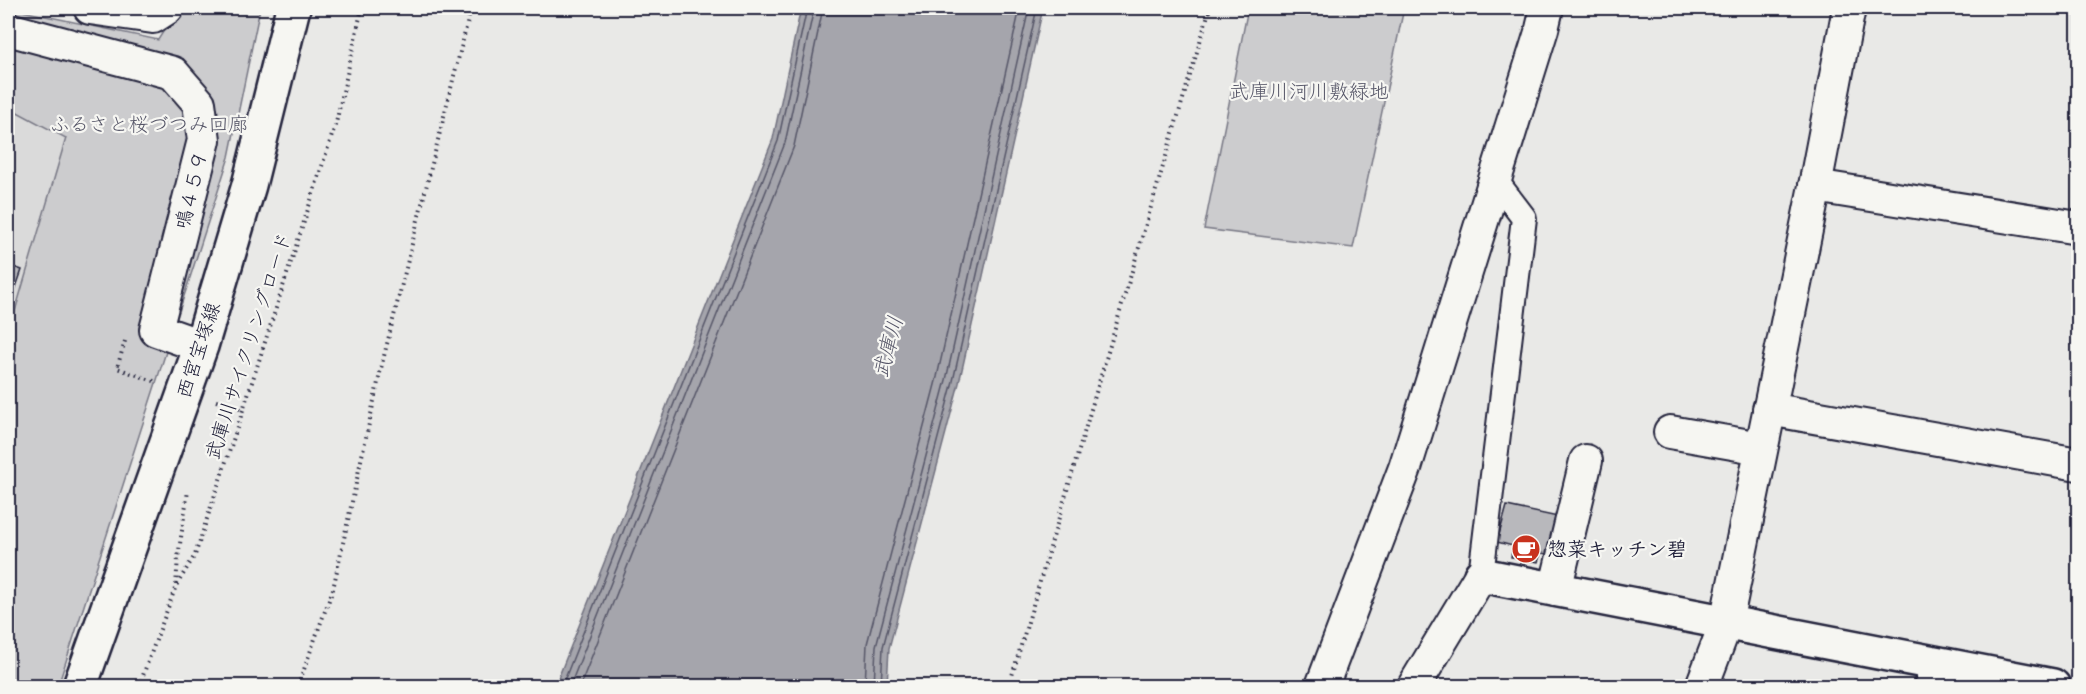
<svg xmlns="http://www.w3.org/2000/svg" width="2086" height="694" viewBox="0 0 2086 694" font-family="Delius,'Klee One',sans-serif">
<rect width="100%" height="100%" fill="#e9e9e7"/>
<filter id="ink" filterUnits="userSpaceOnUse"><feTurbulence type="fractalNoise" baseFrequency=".0167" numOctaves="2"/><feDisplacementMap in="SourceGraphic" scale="12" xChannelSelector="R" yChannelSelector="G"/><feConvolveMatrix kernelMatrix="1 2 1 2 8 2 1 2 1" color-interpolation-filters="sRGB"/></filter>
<g filter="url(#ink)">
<polygon fill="#dadada" points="8,107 66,137 8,335"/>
<g fill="#ccccce" stroke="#777784" stroke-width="1.5">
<polygon points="8,8 158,40 178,8 260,8 229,157 58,686 8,686 8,335 66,138 8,107"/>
<polygon points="1248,8 1404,8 1353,248 1204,229"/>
</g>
<polygon fill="#a5a5ac" stroke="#71717f" stroke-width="1.5" points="801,8 1043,8 959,383 889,648 887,686 555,686 773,139"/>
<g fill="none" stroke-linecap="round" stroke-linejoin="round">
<g stroke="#565668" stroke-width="1.5">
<polyline points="562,686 778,141 807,8"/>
<polyline points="570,686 785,143 814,8"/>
<polyline points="580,686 794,146 823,8"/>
<polyline points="865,686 867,644 937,377 1020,8"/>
<polyline points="874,686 876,646 946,380 1029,8"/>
<polyline points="881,686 883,647 953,381 1037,8"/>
</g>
</g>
<g fill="#b8b8bc" stroke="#22223b" stroke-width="1.5">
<polygon points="8,265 22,270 8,310"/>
<polygon points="1507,506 1558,517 1547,554 1541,553 1538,562 1511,557 1513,546 1497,542"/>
</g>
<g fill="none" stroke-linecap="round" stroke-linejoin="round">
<g stroke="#22223b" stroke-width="28">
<polyline id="pedestrian" points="1481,575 1524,218 1495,180"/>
</g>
<g stroke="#22223b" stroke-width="36">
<g id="minor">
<polyline points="90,8 153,17 167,8"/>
<polyline points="8,29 173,73 199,103 204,140 156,330 201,346"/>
<polyline points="1815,186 2078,228"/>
<polyline points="1769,409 2078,464"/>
<polyline points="1670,432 1761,448"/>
<polyline points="1555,590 1586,461"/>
<polyline points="1322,686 1405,468 1542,29 1547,8"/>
<polyline points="1414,686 1481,575"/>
<polyline points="1702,686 1726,623 1815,186 1849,8"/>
<polyline points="1930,686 1939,665"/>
</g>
</g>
<g stroke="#22223b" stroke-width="38">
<polyline id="tertiary" points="1481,575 2053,686"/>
</g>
<g stroke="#22223b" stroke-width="38">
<polyline id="secondary" points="80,686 201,346 249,185 293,8"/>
</g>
<g stroke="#22223b" stroke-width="4" stroke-dasharray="1.5 4.5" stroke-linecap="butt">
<polyline points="125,341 117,368 154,381"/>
<polyline points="216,401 243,410"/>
<polyline points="176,585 178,557 188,491"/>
<polyline points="139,686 176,586 195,555 243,410 336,123 362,8"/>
<polyline points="298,686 333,589 382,364 471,8"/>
<polyline points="1009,686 1210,8"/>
</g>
<use href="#pedestrian" stroke="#f6f6f2" stroke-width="24"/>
<use href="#minor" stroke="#f6f6f2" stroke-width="32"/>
<use href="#tertiary" stroke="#f6f6f2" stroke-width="33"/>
<use href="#secondary" stroke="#f6f6f2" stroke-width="33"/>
</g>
</g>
<defs>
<g id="cafe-disc" transform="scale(1.5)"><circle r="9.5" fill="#c8321e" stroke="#f6f6f2"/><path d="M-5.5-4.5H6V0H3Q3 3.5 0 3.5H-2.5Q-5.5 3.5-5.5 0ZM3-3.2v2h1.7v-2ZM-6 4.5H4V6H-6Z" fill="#fff"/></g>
</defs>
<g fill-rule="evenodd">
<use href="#cafe-disc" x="1526" y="549"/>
</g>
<g text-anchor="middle" stroke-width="4.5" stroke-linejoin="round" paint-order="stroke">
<g font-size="20" fill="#555567" stroke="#f6f6f2">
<text x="1309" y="98">武庫川河川敷緑地</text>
<text x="149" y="131">ふるさと桜づつみ回廊</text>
</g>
<g font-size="20" fill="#22223b" stroke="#f6f6f2">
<text transform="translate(191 190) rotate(-76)" y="7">鳴４５９</text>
<text transform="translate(248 346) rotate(-72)" y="7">武庫川サイクリングロード</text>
<text transform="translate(198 350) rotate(-72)" y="7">西宮宝塚線</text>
</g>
<g font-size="20" font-weight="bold" fill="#22223b" stroke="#f6f6f2" text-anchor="start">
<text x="1547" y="556">惣菜キッチン碧</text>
</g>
<g font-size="21" font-style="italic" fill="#565668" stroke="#f6f6f2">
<text transform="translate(888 347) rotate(-75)" y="7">武庫川</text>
</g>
</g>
<rect width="2086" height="694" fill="none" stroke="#f6f6f2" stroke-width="30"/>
<rect x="15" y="15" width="2056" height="664" fill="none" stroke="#22223b" stroke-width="2" filter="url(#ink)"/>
</svg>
